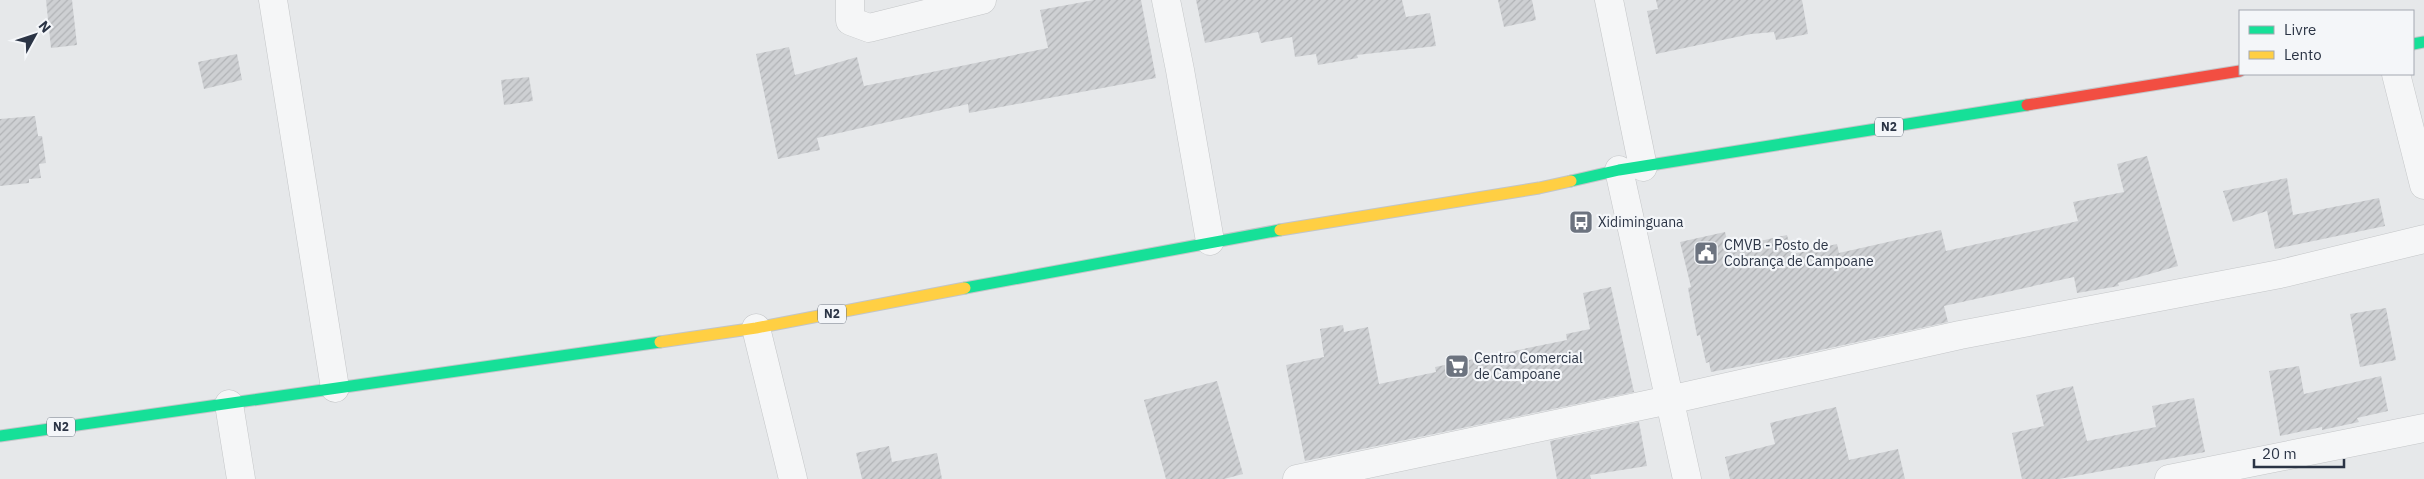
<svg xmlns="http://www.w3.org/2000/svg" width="2424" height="479" viewBox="0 0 2424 479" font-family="'IBM Plex Sans',sans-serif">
<defs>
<pattern id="building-hatch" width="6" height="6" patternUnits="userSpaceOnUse" patternTransform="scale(1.25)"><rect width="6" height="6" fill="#ced0d3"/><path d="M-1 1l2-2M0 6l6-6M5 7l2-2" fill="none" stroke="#b1b3b6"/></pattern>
</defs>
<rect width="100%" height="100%" fill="#e6e8ea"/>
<g fill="url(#building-hatch)">
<polygon points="46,0 72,0 77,45 51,48"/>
<polygon points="1094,0 1141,0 1156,78 969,113 968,104 817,138 820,150 778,159 756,54 789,47 795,75 857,57 864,86 1048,48 1040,10"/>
<polygon points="1196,0 1402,0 1406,17 1430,13 1436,46 1357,55 1358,58 1318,65 1316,54 1295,57 1292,37 1261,43 1258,32 1205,43"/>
<polygon points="1498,0 1532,0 1536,20 1504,27"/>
<polygon points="1656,0 1802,0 1808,34 1776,40 1774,32 1751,34 1656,54 1647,11 1658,9"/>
<polygon points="237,54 242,80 204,89 198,62"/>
<polygon points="529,77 533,101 504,105 501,80"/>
<polygon points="35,116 38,136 42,136 46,163 39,164 41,178 29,179 29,183 0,186 0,119"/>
<polygon points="2147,156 2178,266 2118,283 2119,286 2077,293 2074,277 1944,306 1948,322 1789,357 1711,372 1709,362 1706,363 1700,335 1697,336 1688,288 1691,287 1680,242 1725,232 1729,248 1787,235 1792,254 1837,244 1839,253 1941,230 1946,251 2078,221 2073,202 2124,192 2117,164"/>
<polygon points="2287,178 2293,215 2379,198 2385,226 2275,249 2267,211 2233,222 2223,191"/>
<polygon points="1611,287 1634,392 1305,461 1286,365 1324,357 1320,329 1343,325 1344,332 1368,327 1379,384 1436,372 1435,367 1567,340 1566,334 1590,329 1583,293"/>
<polygon points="2386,308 2396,360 2360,367 2350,314"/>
<polygon points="2299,366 2304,394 2381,376 2388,411 2357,418 2359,422 2322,430 2322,427 2280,436 2269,371"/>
<polygon points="1217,381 1243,474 1224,479 1166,479 1144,400"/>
<polygon points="2073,386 2087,441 2156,427 2152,406 2194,398 2205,452 2059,479 2022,479 2012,433 2044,426 2036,395"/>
<polygon points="1836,407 1849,460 1898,449 1905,479 1730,479 1725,457 1775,444 1770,423"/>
<polygon points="1639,422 1647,466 1590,475 1591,479 1557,479 1550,441"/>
<polygon points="889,446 892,462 937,453 942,479 862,479 856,453"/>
</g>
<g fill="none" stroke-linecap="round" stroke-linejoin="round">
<g stroke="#c4c6c8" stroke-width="29">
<g id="street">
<polyline points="273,0 335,388"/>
<polyline points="850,0 850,21 869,28 982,0"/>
<polyline points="1166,0 1180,70 1210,241"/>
<polyline points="1609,0 1643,167"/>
<polyline points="2396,74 2424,185"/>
<polyline points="1619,170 1687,479"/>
<polyline points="756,328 793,479"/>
<polyline points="229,404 241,479"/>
<polyline points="1297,479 1669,400 1960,335 2280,274 2424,239"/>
<polyline points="2169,479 2424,428"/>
</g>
</g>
<g stroke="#c2c5c8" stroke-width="13">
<g id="fast">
<polyline points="2413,44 2424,42"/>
<polyline points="1571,181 1619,170 2027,105"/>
<polyline points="965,288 1280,230"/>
<polyline points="0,436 660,342"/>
</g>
</g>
<g stroke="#c2c5c8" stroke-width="13">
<g id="slow">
<polyline points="1280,230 1539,188 1571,181"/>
<polyline points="660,342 756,328 965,288"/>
</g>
</g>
<g stroke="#c2c5c8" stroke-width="13">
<polyline id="jam" points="2027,105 2240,71"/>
</g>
<use href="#street" stroke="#f5f6f7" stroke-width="28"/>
<use href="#fast" stroke="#16e098" stroke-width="11"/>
<use href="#slow" stroke="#ffcf43" stroke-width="11"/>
<use href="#jam" stroke="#f24e42" stroke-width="11"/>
</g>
<defs>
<g id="bus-square" transform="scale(1.25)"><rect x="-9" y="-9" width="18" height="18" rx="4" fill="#6c737f" stroke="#f4f6f9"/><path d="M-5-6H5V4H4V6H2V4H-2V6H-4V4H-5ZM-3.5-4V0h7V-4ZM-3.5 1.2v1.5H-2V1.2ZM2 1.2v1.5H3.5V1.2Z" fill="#fff"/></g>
<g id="civic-square" transform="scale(1.25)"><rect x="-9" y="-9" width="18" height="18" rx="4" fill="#6c737f" stroke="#f4f6f9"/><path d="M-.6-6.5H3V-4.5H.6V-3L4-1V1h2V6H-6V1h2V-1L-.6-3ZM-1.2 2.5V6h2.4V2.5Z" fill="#fff"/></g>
<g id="supermarket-square" transform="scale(1.25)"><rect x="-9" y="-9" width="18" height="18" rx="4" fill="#6c737f" stroke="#f4f6f9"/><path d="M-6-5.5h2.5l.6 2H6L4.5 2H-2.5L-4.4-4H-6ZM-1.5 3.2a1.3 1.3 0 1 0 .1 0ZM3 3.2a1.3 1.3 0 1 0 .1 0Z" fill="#fff"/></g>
</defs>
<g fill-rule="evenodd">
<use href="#bus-square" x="1581" y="222"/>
<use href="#civic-square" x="1706" y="253"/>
<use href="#supermarket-square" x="1457" y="366"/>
</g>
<g text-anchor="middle" stroke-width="4.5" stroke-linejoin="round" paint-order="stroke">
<g fill="#f4f6f9" stroke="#676e7b" stroke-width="1">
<rect x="1875" y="117.5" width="28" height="19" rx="4"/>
<rect x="818" y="304.5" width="28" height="19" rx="4"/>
<rect x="47" y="417.5" width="28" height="19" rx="4"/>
</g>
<g font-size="12" font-weight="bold" fill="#2b3445">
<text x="1889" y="131">N2</text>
<text x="832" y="318">N2</text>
<text x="61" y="431">N2</text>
</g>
<g font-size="14" fill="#2b3445" stroke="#f4f6f9" text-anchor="start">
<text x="1598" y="227">Xidiminguana</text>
<text x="1724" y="250">CMVB - Posto de<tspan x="1724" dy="16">Cobrança de Campoane</tspan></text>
<text x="1474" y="363">Centro Comercial<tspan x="1474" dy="16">de Campoane</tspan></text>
</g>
</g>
<rect x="2239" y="10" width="175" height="65" fill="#f4f6f9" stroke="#a4a8b1"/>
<rect x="2249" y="26" width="25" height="8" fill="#16e098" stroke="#a4a8b1"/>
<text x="2284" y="35" font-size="15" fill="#2b3445">Livre</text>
<rect x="2249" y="51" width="25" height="8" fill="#ffcf43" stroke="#a4a8b1"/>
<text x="2284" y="60" font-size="15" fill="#2b3445">Lento</text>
<g transform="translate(35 35) rotate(50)" stroke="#f4f6f9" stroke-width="4" paint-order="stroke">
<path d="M0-4L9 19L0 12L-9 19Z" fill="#2b3445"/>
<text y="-8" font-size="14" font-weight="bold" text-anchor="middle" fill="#2b3445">N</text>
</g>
<path d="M2254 459v8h90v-8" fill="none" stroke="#2b3445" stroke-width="2.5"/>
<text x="2262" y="459" font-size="15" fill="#2b3445" stroke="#f4f6f9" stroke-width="4" paint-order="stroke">20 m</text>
</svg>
